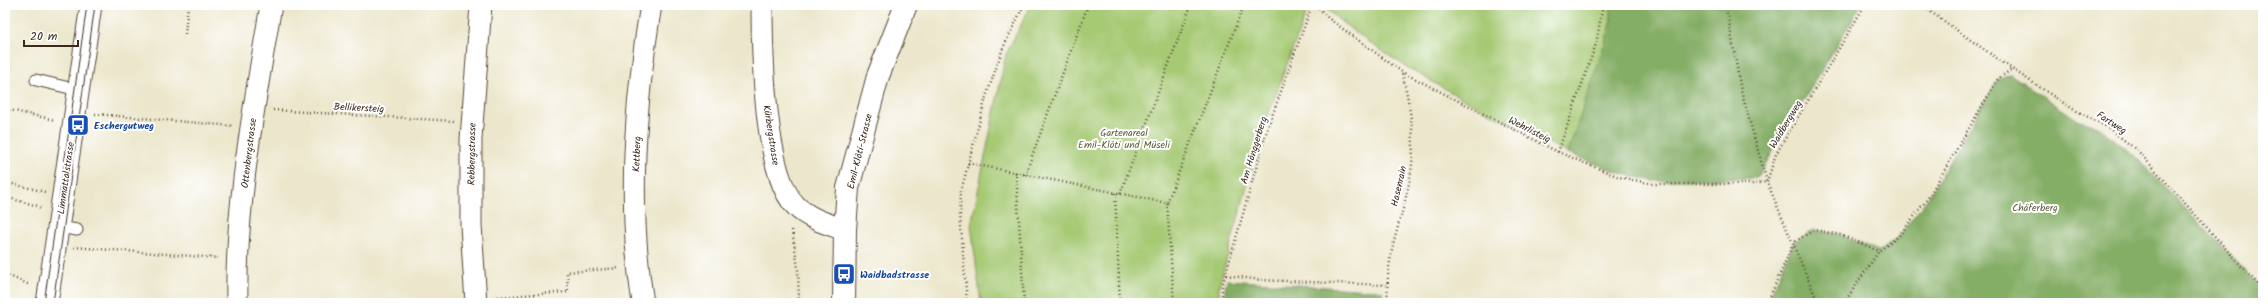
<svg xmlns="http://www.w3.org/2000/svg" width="2268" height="308" viewBox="0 0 2268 308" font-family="Kalam,sans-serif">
<rect width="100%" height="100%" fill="#fff"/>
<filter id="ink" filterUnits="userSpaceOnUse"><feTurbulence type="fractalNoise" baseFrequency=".025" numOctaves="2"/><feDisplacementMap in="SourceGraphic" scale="8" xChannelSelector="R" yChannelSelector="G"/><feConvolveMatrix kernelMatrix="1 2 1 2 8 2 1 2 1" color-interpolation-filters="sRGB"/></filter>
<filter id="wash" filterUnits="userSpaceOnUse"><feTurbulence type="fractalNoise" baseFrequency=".012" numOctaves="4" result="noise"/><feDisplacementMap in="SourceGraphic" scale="16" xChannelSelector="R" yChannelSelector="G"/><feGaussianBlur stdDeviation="0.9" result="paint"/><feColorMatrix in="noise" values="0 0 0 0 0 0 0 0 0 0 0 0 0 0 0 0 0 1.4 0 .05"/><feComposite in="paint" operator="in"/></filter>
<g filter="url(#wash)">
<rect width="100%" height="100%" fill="#ece7cc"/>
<g fill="#a6c973" stroke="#707a48">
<polygon points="1031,5 1309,5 1263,129 1219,286 1219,303 981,303 971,225 1006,54"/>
<path d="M1325 5H1611V25L1568 153C1485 109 1396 70 1325 8Z"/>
</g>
<g fill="#84ad65" stroke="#606c42">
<polygon points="1611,5 1861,5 1757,178 1653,181 1620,173 1568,153 1611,25"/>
<polygon points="2010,74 2078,120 2101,128 2135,156 2263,289 2263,303 1767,303 1794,242 1814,230 1841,235 1879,251 1899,236 1928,198 1998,79"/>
<polygon points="1227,280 1382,291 1383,303 1225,303 1225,290"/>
</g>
</g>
<g filter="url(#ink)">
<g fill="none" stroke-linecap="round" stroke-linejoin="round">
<g stroke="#564638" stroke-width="13">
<g id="service">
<polyline points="36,80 78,90"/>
<polyline points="58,227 77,230"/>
</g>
</g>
<g stroke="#564638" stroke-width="23">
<g id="minor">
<path d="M762 5C762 49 764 176 796 206 809 219 828 224 845 230"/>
<polyline points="47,303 91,5"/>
<path d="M237 303C235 203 255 103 271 5"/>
<polyline points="476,303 471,225 471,139 481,5"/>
<path d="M643 303C627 204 635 103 651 5"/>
</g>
</g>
<g stroke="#564638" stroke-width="24">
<polyline id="tertiary" points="844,303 845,230 848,188 878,76 906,5"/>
</g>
<g stroke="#564638" stroke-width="2.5" stroke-dasharray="1 3" stroke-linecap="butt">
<polyline points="1316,5 1328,18 1402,72 1558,152 1619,177 1653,184 1752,184 1767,182"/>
<polyline points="1726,5 1741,91 1767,182 1818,303"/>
<polyline points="1921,5 2012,69 2073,109 2107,127 2138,151 2263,290"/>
<polyline points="185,34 188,5"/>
<polyline points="5,109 55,120"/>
<polyline points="273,110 454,121"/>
<polyline points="95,114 233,126"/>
<polyline points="1558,152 1596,44 1603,5"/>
<polyline points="968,163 1167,203 1244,5"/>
<polyline points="1016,172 1024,303"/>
<polyline points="1025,175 1088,5"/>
<polyline points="5,182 45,192"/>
<polyline points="1767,182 1776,154 1865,5"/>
<polyline points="1115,193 1120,303"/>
<polyline points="1120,194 1191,5"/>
<polyline points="5,197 38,206 41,209"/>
<polyline points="1167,203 1174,303"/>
<polyline points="792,230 798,268 799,303"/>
<polyline points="74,247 218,258"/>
<polyline points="5,274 30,285"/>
<polyline points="1226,275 1260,280 1386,285"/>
<polyline points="494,297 568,292 567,272 620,268"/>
<polyline points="967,303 960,214 961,191 986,97 1003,48 1024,5"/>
<polyline points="1222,303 1222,287 1267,130 1312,5"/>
<path d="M1388 303C1384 253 1404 219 1411 172 1416 138 1410 106 1402 72"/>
<polyline points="1767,303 1794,242 1814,230 1841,235 1879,251 1899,236 1928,198 1998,79 2012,69"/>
<polyline points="1844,303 1879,251"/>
</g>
<use href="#service" stroke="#fff" stroke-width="11"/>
<use href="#minor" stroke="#fff" stroke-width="21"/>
<use href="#tertiary" stroke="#fff" stroke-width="22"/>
<g stroke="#3b2a1e" stroke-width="1">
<polyline points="44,303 87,5"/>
<polyline points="53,303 95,5"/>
</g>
</g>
</g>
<defs>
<g id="bus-square" transform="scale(1.15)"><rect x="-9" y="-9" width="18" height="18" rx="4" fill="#1a4fb4" stroke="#fff"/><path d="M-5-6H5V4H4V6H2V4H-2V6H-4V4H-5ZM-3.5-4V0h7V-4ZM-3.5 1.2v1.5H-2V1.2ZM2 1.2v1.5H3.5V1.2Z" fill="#fff"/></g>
</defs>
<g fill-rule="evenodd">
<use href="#bus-square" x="78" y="125"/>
<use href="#bus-square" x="844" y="274"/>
</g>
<g text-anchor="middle" stroke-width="4" stroke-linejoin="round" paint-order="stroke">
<g font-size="10" fill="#3b2a1e" stroke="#fff">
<text transform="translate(359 107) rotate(3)" y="4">Bellikersteig</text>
<text transform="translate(2112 122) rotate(33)" y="4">Fartweg</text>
<text transform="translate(1785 124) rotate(-59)" y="4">Waidbergweg</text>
<text transform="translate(1530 129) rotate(27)" y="4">Wehrlisteig</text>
<text transform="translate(772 135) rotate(81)" y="4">Kürbergstrasse</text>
<text transform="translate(1253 150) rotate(-73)" y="4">Am Hönggerberg</text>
<text transform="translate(859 151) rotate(-76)" y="4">Emil-Klöti-Strasse</text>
<text transform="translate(248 153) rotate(-83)" y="4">Ottenbergstrasse</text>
<text transform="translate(471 154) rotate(-89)" y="4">Rebbergstrasse</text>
<text transform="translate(636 154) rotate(-88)" y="4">Kettberg</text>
<text transform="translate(65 178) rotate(-82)" y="4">Limmattalstrasse</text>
<text transform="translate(1398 186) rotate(-77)" y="4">Hasenrain</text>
</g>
<g font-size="10" font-weight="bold" fill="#164399" stroke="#fff" text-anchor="start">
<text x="94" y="129">Eschergutweg</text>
<text x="860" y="278">Waidbadstrasse</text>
</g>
<g font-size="10" fill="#5b5a38" stroke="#fff">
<text x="1124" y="136">Gartenareal<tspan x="1124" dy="12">Emil-Klöti und Müseli</tspan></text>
<text x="2035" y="211">Chäferberg</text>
</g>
</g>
<rect width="2268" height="308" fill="none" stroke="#fff" stroke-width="20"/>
<path d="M24 40v6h54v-6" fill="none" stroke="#3b2a1e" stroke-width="2"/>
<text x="30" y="40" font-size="12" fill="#3b2a1e" stroke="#ffffff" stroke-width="3" paint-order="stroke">20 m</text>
</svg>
